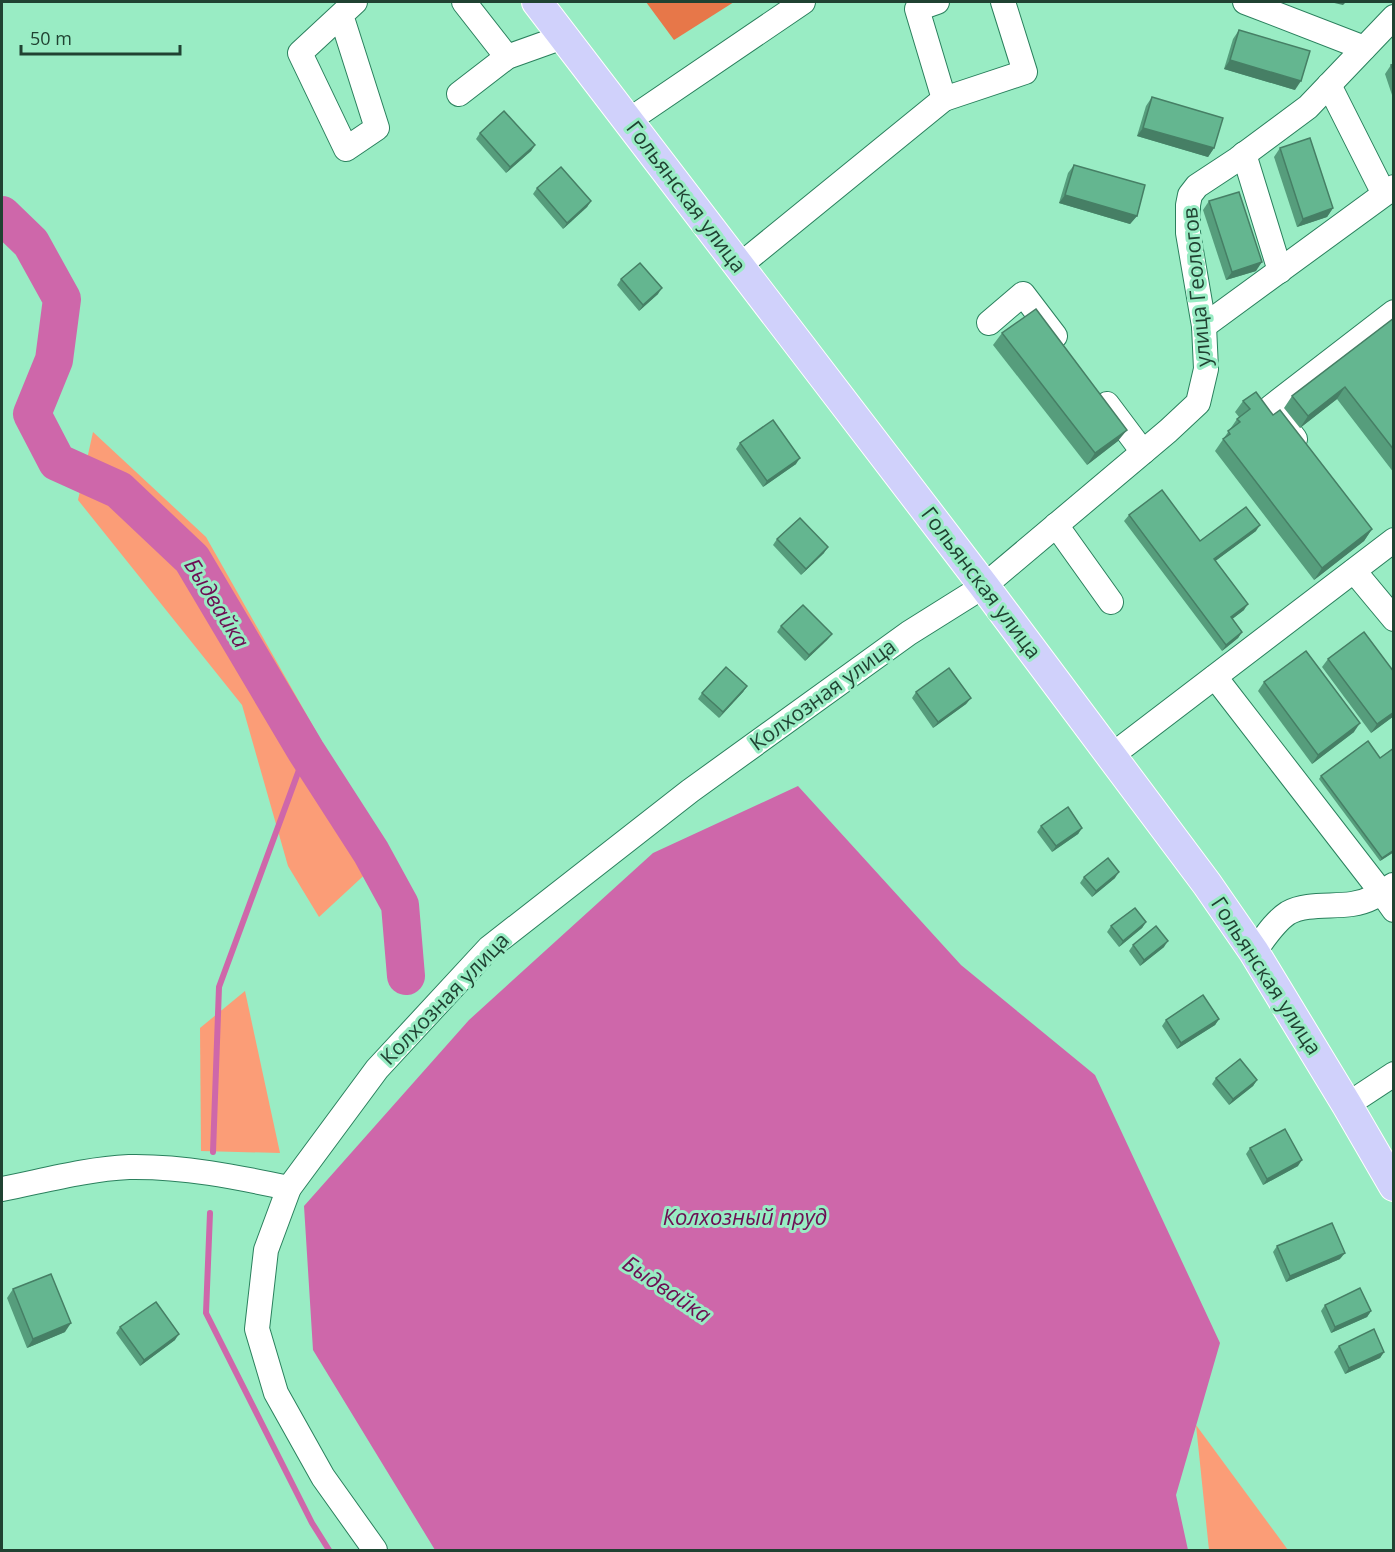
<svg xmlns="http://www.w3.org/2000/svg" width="1395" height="1552" viewBox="0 0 1395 1552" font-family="'Open Sans',sans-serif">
<rect width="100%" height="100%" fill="#99ecc4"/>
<g fill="#fb9d77">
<polygon points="93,432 206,537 386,855 319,917 288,866 242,705 78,500"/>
<polygon points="245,991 280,1153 201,1151 200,1028"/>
<polygon points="1196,1425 1288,1550 1209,1550"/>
</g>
<polygon fill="#e77749" points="646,2 734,2 674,40"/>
<polygon fill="#ce67aa" points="798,786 961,965 1095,1075 1220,1343 1176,1495 1188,1550 435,1550 313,1350 304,1206 469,1020 653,853"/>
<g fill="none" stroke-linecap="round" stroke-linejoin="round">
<g stroke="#ce67aa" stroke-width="6">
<polyline points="213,1152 219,987 306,751"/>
<polyline points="210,1213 206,1313 312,1523 329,1550"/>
</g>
<polyline stroke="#ce67aa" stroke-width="38" points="2,215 31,243 62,299 54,360 32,414 57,462 119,490 192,559 306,751 371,852 400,905 406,976"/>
<g stroke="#2a805d" stroke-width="26">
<g id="minor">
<polyline points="464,2 507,57"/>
<polyline points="937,2 917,9 944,99"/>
<polyline points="1245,2 1364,48"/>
<polyline points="341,15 377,128 346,149 300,53 355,2"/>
<polyline points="1329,85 1384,194"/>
<polyline points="459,94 507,57 563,37"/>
<polyline points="628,121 803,2"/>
<polyline points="1244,154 1280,271"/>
<polyline points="739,266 944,99 1025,72 1003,2"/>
<polyline points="989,323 1023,294 1055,336"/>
<polyline points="1204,326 1394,187"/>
<polyline points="1107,404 1143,452"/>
<polyline points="1295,439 1271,407 1394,312"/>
<polyline points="1056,525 1111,602"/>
<polyline points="1354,571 1394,619"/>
<polyline points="1215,677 1382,893 1394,910"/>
<polyline points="1111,756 1394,540"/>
<path d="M1254 952C1264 939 1274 922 1288 913 1306 903 1331 907 1352 904 1368 902 1380 894 1393 885"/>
<polyline points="1347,1105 1394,1074"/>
<path d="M2 1189C43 1181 86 1169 129 1167 183 1166 236 1177 289 1188"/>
<polyline points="375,1550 323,1477 276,1393 257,1329 266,1250 289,1188 377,1069 489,948 690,791 909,633 984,586 1168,431 1198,403 1206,369 1204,326 1188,233 1188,205 1190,195 1197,186 1238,159 1308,107 1394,17"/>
</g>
</g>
<g stroke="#fff" stroke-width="32">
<polyline id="major" points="537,2 984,586 1207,884 1254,952 1347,1105 1394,1186"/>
</g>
<use href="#minor" stroke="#fff" stroke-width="24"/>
<use href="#major" stroke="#d0d1fb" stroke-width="30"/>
</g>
<g fill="#569d7c">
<polygon points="1239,30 1295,90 1224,69 1233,39"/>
<polygon points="1394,64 1394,101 1385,74 1391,65"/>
<polygon points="1152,97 1214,148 1208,157 1137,136 1146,106"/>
<polygon points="480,133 535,145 531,151 506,173 476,139"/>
<polygon points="1280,148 1333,208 1327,217 1297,227 1274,157"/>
<polygon points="1074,165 1137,216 1130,224 1059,203 1068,173"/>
<polygon points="537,188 591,201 587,207 563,229 533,194"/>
<polygon points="1209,201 1256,271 1226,280 1203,210"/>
<polygon points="621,279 658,294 639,311 617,285"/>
<polygon points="1394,318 1394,473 1337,399 1300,428 1284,408 1292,396"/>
<polygon points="1002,333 1118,441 1087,465 993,345"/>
<polygon points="1243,401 1273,415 1372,529 1364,541 1314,580 1215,451 1237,419 1239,417 1235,412"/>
<polygon points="740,443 796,464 763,487 736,449"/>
<polygon points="1129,515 1200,541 1256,531 1215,561 1244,610 1232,619 1242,632 1238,638 1222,651 1124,521"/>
<polygon points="777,539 824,553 801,575 773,545"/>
<polygon points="781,626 832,634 827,640 805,661 777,632"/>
<polygon points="1328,659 1394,716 1371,733 1322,667"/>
<polygon points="1264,682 1354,732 1312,764 1258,691"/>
<polygon points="747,686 743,692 719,718 698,699 702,693"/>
<polygon points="916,692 971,698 966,704 933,728 912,698"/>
<polygon points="1321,776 1394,852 1380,861 1319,779"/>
<polygon points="1041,826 1082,828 1078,834 1052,852 1037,832"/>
<polygon points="1084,877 1115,878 1092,897 1080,883"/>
<polygon points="1146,922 1142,928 1119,947 1107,932 1111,926"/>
<polygon points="1133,945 1164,947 1140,966 1129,951"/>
<polygon points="1219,1019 1215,1025 1177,1049 1162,1026 1166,1020"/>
<polygon points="1216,1078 1257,1080 1253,1086 1229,1105 1212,1084"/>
<polygon points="1250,1148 1298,1166 1263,1185 1246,1154"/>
<polygon points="1277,1246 1340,1259 1286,1282 1273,1252"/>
<polygon points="13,1289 65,1332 27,1348 7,1298"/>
<polygon points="1325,1305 1371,1311 1367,1317 1331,1333 1321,1311"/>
<polygon points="120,1327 175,1340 140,1366 116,1333"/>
<polygon points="1339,1346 1384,1352 1380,1358 1345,1374 1334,1352"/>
</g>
<g fill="#467f65">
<polygon points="1330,2 1346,2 1343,5"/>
<polygon points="1230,60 1301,81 1295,90 1224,69"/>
<polygon points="1143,128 1214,148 1208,157 1137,136"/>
<polygon points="535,145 531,151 506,173 510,167"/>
<polygon points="1065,195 1137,216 1130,224 1059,203"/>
<polygon points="591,201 587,207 563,229 567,223"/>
<polygon points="1333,208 1327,217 1297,227 1303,219"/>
<polygon points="1262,262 1256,271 1226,280 1232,272"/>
<polygon points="662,288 658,294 639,311 643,305"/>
<polygon points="1345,387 1337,399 1300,428 1308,416"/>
<polygon points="1127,430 1118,441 1087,465 1095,453"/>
<polygon points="800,458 796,464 763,487 767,481"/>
<polygon points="1260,525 1256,531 1210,565 1214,559"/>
<polygon points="1372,529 1364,541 1314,580 1322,568"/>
<polygon points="828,547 824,553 801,575 806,569"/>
<polygon points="1248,604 1244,610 1227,623 1231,617"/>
<polygon points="1242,632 1238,638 1222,651 1226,645"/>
<polygon points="832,634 827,640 805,661 809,655"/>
<polygon points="747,686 743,692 719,718 723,712"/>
<polygon points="971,698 966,704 933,728 938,722"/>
<polygon points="1394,712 1394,716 1371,733 1377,724"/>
<polygon points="1360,723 1354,732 1312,764 1318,755"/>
<polygon points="1082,828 1078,834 1052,852 1056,846"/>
<polygon points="1394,850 1394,852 1380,861 1382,858"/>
<polygon points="1119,872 1115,878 1092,897 1096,891"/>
<polygon points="1146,922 1142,928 1119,947 1123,941"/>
<polygon points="1168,941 1164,947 1140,966 1144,960"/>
<polygon points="1219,1019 1215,1025 1177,1049 1181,1043"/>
<polygon points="1257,1080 1253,1086 1229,1105 1233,1099"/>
<polygon points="1302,1160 1298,1166 1263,1185 1267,1179"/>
<polygon points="1345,1253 1340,1259 1286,1282 1290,1276"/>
<polygon points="1371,1311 1367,1317 1331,1333 1335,1327"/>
<polygon points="71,1323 65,1332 27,1348 33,1339"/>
<polygon points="179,1334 175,1340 140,1366 144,1360"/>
<polygon points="1384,1352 1380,1358 1345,1374 1349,1368"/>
</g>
<g fill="#64b690" stroke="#467f65" stroke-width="1.5">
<polygon points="1239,30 1310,51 1301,81 1230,60"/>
<polygon points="1394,64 1394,73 1391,65"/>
<polygon points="1152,97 1223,118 1214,148 1143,128"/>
<polygon points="504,111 535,145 510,167 480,133"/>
<polygon points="1310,138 1333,208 1303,219 1280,148"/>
<polygon points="1074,165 1145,185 1137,216 1065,195"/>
<polygon points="561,167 591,201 567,223 537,188"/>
<polygon points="1239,192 1262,262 1232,272 1209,201"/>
<polygon points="640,263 662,288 643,305 621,279"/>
<polygon points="1036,309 1127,430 1095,453 1002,333"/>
<polygon points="1394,318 1394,450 1345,387 1308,416 1292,396"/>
<polygon points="1256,392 1273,415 1280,410 1372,529 1322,568 1223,439 1230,434 1228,431 1240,422 1237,419 1250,409 1243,401"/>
<polygon points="773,420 800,458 767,481 740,443"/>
<polygon points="1162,490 1200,541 1246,507 1260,525 1214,559 1248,604 1231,617 1242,632 1226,645 1129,515"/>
<polygon points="800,518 828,547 806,569 777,539"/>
<polygon points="803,605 832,634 809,655 781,626"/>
<polygon points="1364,632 1394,672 1394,712 1377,724 1328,659"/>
<polygon points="1306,651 1360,723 1318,755 1264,682"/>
<polygon points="726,667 747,686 723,712 702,693"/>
<polygon points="949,668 971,698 938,722 916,692"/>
<polygon points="1368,741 1380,758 1394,748 1394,850 1382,858 1321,776"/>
<polygon points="1068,807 1082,828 1056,846 1041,826"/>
<polygon points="1108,858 1119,872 1096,891 1084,877"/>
<polygon points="1135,908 1146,922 1123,941 1111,926"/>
<polygon points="1156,926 1168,941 1144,960 1133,945"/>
<polygon points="1203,995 1219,1019 1181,1043 1166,1020"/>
<polygon points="1240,1059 1257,1080 1233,1099 1216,1078"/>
<polygon points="1285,1129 1302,1160 1267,1179 1250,1148"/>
<polygon points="1332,1223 1345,1253 1290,1276 1277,1246"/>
<polygon points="51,1274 71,1323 33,1339 13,1289"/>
<polygon points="1360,1288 1371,1311 1335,1327 1325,1305"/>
<polygon points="156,1302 179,1334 144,1360 120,1327"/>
<polygon points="1374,1329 1384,1352 1349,1368 1339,1346"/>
</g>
<g text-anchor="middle" stroke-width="6" stroke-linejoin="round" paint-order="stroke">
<g font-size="21" fill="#204232" stroke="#99ecc4">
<text transform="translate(686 197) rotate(53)" y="7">Гольянская улица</text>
<text transform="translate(1197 287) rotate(-95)" y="7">улица Геологов</text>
<text transform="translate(981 583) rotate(53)" y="7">Гольянская улица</text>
<text transform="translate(823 695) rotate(-36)" y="7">Колхозная улица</text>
<text transform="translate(1266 976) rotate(57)" y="7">Гольянская улица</text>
<text transform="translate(445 999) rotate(-46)" y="7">Колхозная улица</text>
</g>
<g font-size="22" font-style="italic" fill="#6d0e53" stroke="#99ecc4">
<text transform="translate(217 603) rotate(58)" y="8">Быдвайка</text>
<text x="745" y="1225">Колхозный пруд</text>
<text transform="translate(667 1289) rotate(34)" y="8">Быдвайка</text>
</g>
</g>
<rect width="1395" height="1552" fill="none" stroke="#204232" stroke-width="6"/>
<path d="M21 45v9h159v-9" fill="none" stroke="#204232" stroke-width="3"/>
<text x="30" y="45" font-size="18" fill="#204232" stroke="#99ecc4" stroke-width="4.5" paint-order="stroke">50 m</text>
</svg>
